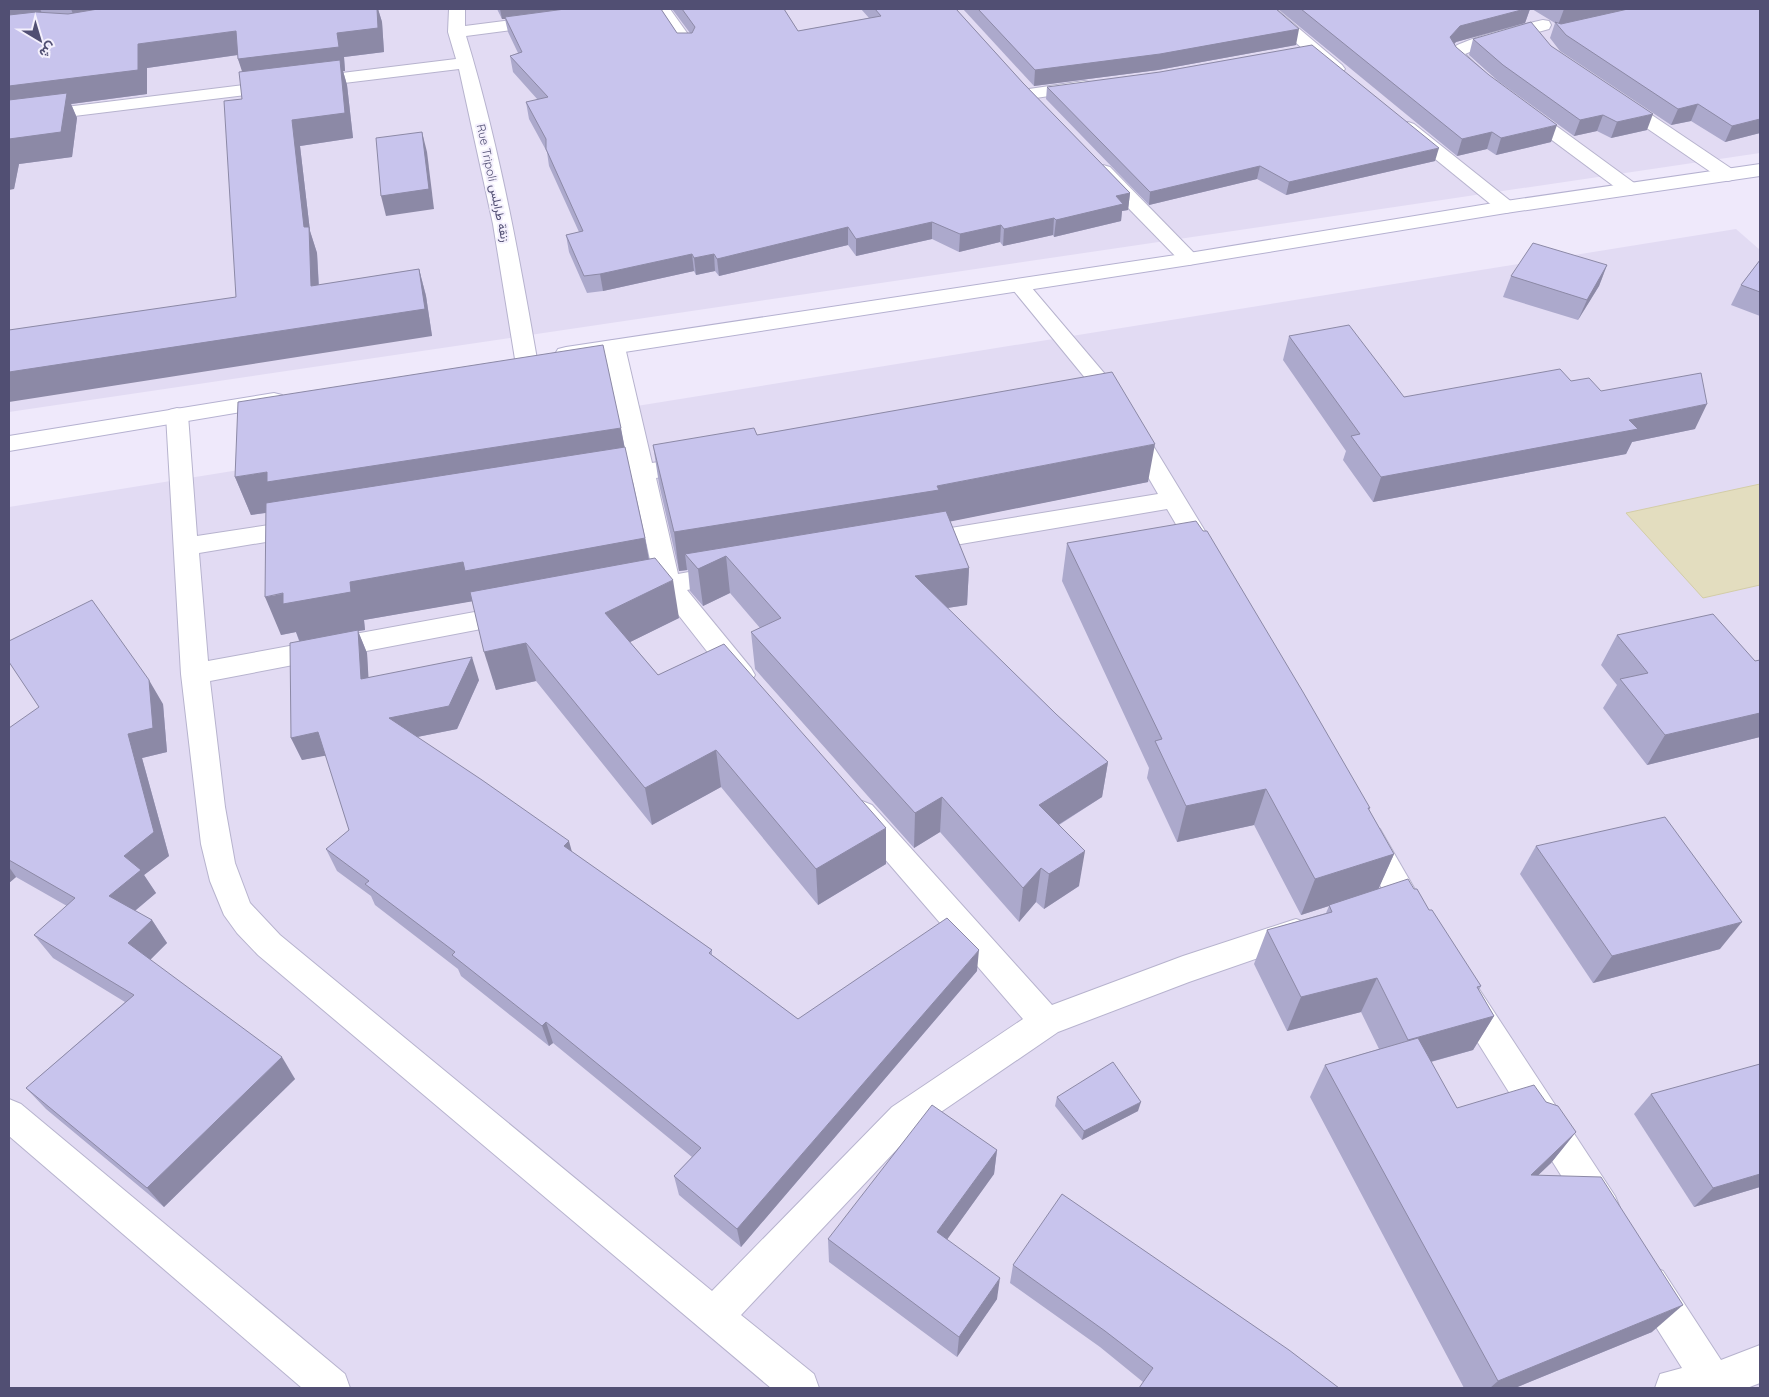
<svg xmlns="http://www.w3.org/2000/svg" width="1769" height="1397" viewBox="0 0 1769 1397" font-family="Quicksand,Vazirmatn,sans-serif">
<rect width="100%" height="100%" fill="#efe9fb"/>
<g fill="#e2dbf3">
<polygon points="9,9 1760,9 1760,153 9,412"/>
<polygon points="1736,229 1760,250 1760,1388 9,1388 9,507"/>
</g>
<polygon fill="#e3ddbf" stroke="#d3cda7" points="1760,484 1760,585 1703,598 1626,513"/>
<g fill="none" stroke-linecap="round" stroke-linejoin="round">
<g stroke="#b7b3ce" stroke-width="2">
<g id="street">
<path d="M449 9H465V26L543 16 549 17 551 21 549 25 543 26 466 36C498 141 518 250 537 359L534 364 526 366 518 364 515 359 493 224 459 69 9 124V114L456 59 448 32Z"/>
<polygon points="654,9 670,9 695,44 692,48 680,48"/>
<polygon points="1258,9 1276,9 1342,65 1345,69 1342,73 1336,74 1330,73"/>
<path d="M1543 20 1549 21 1551 25 1549 29 1477 49 1465 54 1485 73 1488 77 1485 81C1470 84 1452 66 1447 52 1456 40 1525 24 1543 20Z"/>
<polygon points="1084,81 1090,82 1093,86 1090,90 1029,99 1023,98 1020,94 1023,90 1029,89"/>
<polygon points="1619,96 1625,97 1735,171 1738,175 1735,179 1728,181 1721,179 1613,105 1610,101 1613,97"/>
<polygon points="1523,105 1529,106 1637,185 1640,189 1637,193 1630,195 1623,193 1517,114 1514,110 1517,106"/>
<polygon points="1408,122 1414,124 1513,203 1516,207 1513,211 1506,213 1499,211 1402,132 1399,128 1402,124"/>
<polygon points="1103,165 1110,167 1196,255 1199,259 1196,263 1189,265 1182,263 1096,175 1093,171 1096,167"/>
<polygon points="1019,279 1026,281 1121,393 1219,554 1215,560 1206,563 1197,560 1167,509 920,551 911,548 908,542 911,536 920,533 1158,494 1104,401 1009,285 1012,281"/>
<polygon points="614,340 622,342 625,347 652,463 694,456 702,459 706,464 702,469 656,478 678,574 727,565 736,568 740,574 736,580 687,590 751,668 755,675 751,682 741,685 731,682 662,594 636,599 627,596 623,590 627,584 654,578 633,482 594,488 586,486 582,480 586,474 629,467 603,347 606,342"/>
<polygon points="177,408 185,410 188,415 197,536 302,520 311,522 314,528 311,534 302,536 199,553 208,661 513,605 522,607 526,614 522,621 513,623 210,681 225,807 235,863 250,903 280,935 712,1291 892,1107 1023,1019 852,821 847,813 852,805 862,801 872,805 1052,1005 1183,956 1296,919 1307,923 1312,932 1307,941 1189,982 1058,1032 916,1129 741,1315 814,1374 819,1388 771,1388 258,955 237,933 224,915 210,881 201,844 181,674 166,415 169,410"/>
<polygon points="1369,826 1380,829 1425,907 1429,916 1425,925 1414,929 1403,925 1358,847 1354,838 1358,829"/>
<polygon points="1466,982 1477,986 1615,1196 1620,1208 1615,1220 1602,1225 1589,1220 1455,1006 1450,996 1455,986"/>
<polygon points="9,1099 21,1104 345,1374 350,1388 302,1388 9,1136"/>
<polygon points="1650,1266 1663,1271 1721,1360 1760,1345 1760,1383 1747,1388 1655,1388 1660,1374 1682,1368 1637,1297 1632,1284 1637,1271"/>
</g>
</g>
<g stroke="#b5b1d0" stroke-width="2">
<g id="secondary">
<polygon points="1760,164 1760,176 1506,213 1189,265 566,361 558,359 555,354 558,349 566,347 1189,253 1506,201"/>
<polygon points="274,393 282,395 285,400 282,405 9,451 9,436"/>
</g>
</g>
<use href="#street" fill="#fff" fill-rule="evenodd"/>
<use href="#secondary" fill="#fff" fill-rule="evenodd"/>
</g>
<g fill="#aca9cc">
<polygon points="9,9 378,9 382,22 384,52 344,57 345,71 343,71 347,85 353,138 300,146 310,231 317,253 319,285 419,269 426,296 432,336 236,297 243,71 238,59 238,55 147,68 147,94 71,104 77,118 72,157 19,164 14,189"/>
<polygon points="497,9 661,9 677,33 690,33 672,9 784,9 798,31 869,18 861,9 956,9 1023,83 1130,193 1128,210 1122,211 1121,221 1054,237 1053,235 1003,246 1000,242 959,252 932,239 856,256 848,245 719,276 715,271 696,275 694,271 603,291 587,293 569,252 566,235 579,232 549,166 547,152 529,119 526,102 538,100 513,72 510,56 518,53 508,32 505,19 502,19"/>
<polygon points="963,9 1276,9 1296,45 1158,70 1034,86"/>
<polygon points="1278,9 1530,9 1525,23 1456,42 1454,44 1456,47 1551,142 1496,155 1487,149 1457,156"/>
<polygon points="1532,9 1760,9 1760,133 1725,142 1691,121 1671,125 1560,51 1550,38 1555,23"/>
<polygon points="1473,39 1551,46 1647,130 1611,138 1597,131 1574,136 1498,81 1469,55"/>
<polygon points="1047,87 1435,161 1286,195 1257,179 1149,205 1046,99"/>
<polygon points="1760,260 1760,316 1731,305 1741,285"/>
<polygon points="1607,265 1599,286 1578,320 1503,297 1511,276"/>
<polygon points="1289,336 1404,397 1571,381 1601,391 1695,429 1632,442 1626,454 1373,502 1343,460 1346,451 1283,360"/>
<polygon points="757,435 1148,482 950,521 969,568 967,605 947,608 1056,714 1108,762 1102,797 1059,825 1079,886 1044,909 1036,902 1019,922 940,832 914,848 755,669 751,632 760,628 730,593 703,606 690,591 688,570 679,571 659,484 653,445"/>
<polygon points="624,447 645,538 649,559 679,618 630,642 658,675 886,864 818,905 721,787 652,825 536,681 496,690 472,601 364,620 365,630 358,631 367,653 368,677 479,680 457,729 417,737 572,852 712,950 712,955 798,1019 977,971 741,1247 679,1195 674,1176 692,1157 553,1043 549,1046 461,976 458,969 375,905 371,896 337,871 326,849 349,830 326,755 302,760 291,738 299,641 296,632 281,635 266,513 251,515 235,477"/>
<polygon points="1067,543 1370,808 1369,810 1394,854 1378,889 1414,889 1429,910 1481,986 1479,990 1494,1016 1473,1050 1431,1062 1457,1108 1546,1102 1576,1132 1551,1163 1538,1175 1652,1332 1515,1388 1464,1388 1310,1097 1325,1065 1379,1049 1361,1012 1287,1031 1254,964 1267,930 1326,913 1329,906 1301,915 1254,825 1177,842 1147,778 1149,768 1062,581"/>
<polygon points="1617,635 1755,661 1760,660 1760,737 1647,765 1603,708 1617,685 1601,665"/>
<polygon points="163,704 167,752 142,758 169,856 144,875 156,893 135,911 152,920 167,943 150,960 295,1079 164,1207 46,1109 26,1088 125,1002 53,958 34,935 67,906 16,877 9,883 9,728"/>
<polygon points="1536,846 1720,949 1593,983 1520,874"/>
<polygon points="1651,1094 1760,1187 1694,1207 1634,1114"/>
<polygon points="1057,1097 1138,1111 1082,1140 1055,1106"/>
<polygon points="997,1150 994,1174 947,1239 997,1299 957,1357 829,1262 828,1239"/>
<polygon points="1013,1265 1339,1388 1143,1382 1100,1347 1010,1283"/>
</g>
<g fill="#8c89a6">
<polygon points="9,9 40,9 46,22 9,27"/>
<polygon points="71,9 126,9 77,24"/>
<polygon points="377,9 378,9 382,22 384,52 344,57 345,71 343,71 347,85 353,138 300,146 310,231 317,253 320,313 238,59 337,33"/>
<polygon points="500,9 585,9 505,17 505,19 502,19"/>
<polygon points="1525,9 1530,9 1525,23 1456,42 1445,53 1450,37 1460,26"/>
<polygon points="1564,9 1634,9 1558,25"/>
<polygon points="1299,29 1296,45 1158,70 1034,86 1035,70"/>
<polygon points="236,31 244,54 147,68 147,94 71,104 77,118 72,157 19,164 14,189 9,190 9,86 138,44"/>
<polygon points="1698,104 1691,121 1671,125 1678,109"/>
<polygon points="1653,114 1647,130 1611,138 1617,122"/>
<polygon points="1603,115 1597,131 1574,136 1580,120"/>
<polygon points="1760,119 1760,133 1725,142 1732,126"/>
<polygon points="1557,125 1551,142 1496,155 1501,138"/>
<polygon points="422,132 427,152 434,209 386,216 381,196"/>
<polygon points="1492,132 1487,149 1457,156 1462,139"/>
<polygon points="1439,148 1435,161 1286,195 1289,182"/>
<polygon points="1260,166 1257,179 1149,205 1150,192"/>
<polygon points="1130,193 1128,210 1122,211 1121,221 1054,237 1056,220 1116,196"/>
<polygon points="1054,218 1053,235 1003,246 1004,229"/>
<polygon points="932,222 932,239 856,256 856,239"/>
<polygon points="1001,225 1000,242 959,252 960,234"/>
<polygon points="848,227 848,245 719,276 717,259"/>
<polygon points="692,254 694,271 603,291 600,274"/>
<polygon points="714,254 715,271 696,275 694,258"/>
<polygon points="1607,265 1599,286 1578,320 1587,300"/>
<polygon points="419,269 426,296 432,336 9,402 9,372"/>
<polygon points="1707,404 1695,429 1632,442 1626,454 1373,502 1381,477 1629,420"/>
<polygon points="621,428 628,466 278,511 251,515 235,477 267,472"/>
<polygon points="1155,444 1148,482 938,524 726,556 730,593 703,606 698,569 685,554 687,570 679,571 674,532 937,486"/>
<polygon points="645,538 652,577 474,601 364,620 365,630 358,631 367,653 370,702 300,642 296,632 281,635 265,597 463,562"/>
<polygon points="969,568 967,605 914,613 915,576"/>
<polygon points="673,580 679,618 612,651 605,613"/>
<polygon points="526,643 536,681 496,690 484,652"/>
<polygon points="472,657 479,680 457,729 397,741 389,718"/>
<polygon points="149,680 163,704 167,752 142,758 169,856 144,875 156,893 125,919 109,896 124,856 128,734"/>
<polygon points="1760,713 1760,737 1647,765 1665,735"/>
<polygon points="318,732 329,755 302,760 291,738"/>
<polygon points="716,750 721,787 652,825 645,788"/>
<polygon points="1108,762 1102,797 1034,840 1039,805"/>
<polygon points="1266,789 1254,825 1177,842 1186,806"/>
<polygon points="942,797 940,832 914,848 915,813"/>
<polygon points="886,828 886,864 818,905 816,869"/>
<polygon points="569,841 575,863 564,846"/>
<polygon points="1085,851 1079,886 1044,909 1049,874"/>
<polygon points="1394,854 1378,890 1301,915 1315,879"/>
<polygon points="9,867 16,877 9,883"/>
<polygon points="1041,868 1036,902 1019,922 1023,888"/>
<polygon points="152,920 167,943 144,966 128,943"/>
<polygon points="1742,922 1720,949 1593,983 1612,956"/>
<polygon points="979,950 977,971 741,1247 737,1229"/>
<polygon points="1377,978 1361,1012 1287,1031 1301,997"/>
<polygon points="1494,1016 1473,1050 1390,1073 1408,1040"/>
<polygon points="546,1022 553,1043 549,1046 542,1026"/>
<polygon points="282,1057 295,1079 164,1207 147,1188"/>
<polygon points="1141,1102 1138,1111 1082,1140 1084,1131"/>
<polygon points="1576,1132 1551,1163 1507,1205 1531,1175"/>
<polygon points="997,1150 994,1174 936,1255 937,1232"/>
<polygon points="1760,1174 1760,1187 1694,1207 1713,1188"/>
<polygon points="1000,1278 997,1299 957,1357 959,1337"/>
<polygon points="1683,1305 1652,1332 1515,1388 1490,1388 1498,1381"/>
</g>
<g fill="#c8c4ed" stroke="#8c89a6">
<polygon points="98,9 377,9 378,28 337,33 339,47 238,59 236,31 138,44 138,70 9,86 9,15 36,12 68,14"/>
<polygon points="565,9 661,9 677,33 692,33 695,27 682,9 784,9 798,31 881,16 875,9 956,9 1023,83 1130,193 1116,196 1123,204 1056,220 1054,218 1004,229 1001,225 960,234 932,222 856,239 848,227 717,259 714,254 694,258 692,254 600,274 584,276 566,235 583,231 546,149 546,139 526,102 548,97 510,56 522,52 505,17"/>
<polygon points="978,9 1276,9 1299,29 1160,54 1035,70"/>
<polygon points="1301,9 1525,9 1460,26 1450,37 1456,47 1489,75 1557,125 1501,138 1492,132 1462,139"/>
<polygon points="1628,9 1760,9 1760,119 1732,126 1698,104 1678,109 1566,35 1555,22 1561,24"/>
<polygon points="1531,22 1551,46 1653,114 1617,122 1603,115 1580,120 1503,65 1473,39"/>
<polygon points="1312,45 1439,148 1289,182 1260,166 1150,192 1047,87 1160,72"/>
<polygon points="340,60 345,113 292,120 304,227 309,227 311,286 419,269 425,309 9,372 9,330 236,297 224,101 242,99 239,72"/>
<polygon points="67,93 61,132 9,139 9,100"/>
<polygon points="422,132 429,189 381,196 376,138"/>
<polygon points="1533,243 1607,265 1587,300 1511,276"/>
<polygon points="1760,260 1760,292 1741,285"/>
<polygon points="1349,325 1404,397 1560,369 1571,381 1589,378 1601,391 1701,373 1707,404 1629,420 1638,429 1381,477 1351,436 1360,434 1289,336"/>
<polygon points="603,345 621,428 267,482 267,472 235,477 238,402"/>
<polygon points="1112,372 1155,444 937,486 939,490 674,532 653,445 754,428 757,435"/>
<polygon points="625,447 645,538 465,571 463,562 350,582 351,592 283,604 283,593 265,597 266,503"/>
<polygon points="946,511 969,568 915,576 1056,714 1108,762 1039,805 1085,851 1049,874 1041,868 1023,888 942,797 915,813 751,632 781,618 726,556 698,569 685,554"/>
<polygon points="1196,521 1203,531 1207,531 1303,692 1370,808 1368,808 1394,854 1315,879 1266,789 1186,806 1155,741 1162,739 1067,543"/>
<polygon points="655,558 673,580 605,613 658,675 724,644 886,828 816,869 716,750 645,788 526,643 484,652 470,592"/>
<polygon points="92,600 149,680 153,728 128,734 154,832 124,856 141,870 109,896 152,920 128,943 282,1057 147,1188 26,1088 134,995 34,935 75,898 9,860 9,728 39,707 9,662 9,641"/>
<polygon points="1713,614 1755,661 1760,660 1760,713 1665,735 1620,679 1648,673 1617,635"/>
<polygon points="358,630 361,679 472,657 449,706 389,718 482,780 569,841 564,846 712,950 709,953 798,1019 947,918 979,950 737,1229 674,1176 701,1148 546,1022 542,1026 452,955 455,952 365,884 369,881 326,849 349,830 318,732 291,738 290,643"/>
<polygon points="1665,817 1742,922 1612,956 1536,846"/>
<polygon points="1408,879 1414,889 1417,889 1429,910 1432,910 1481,986 1477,987 1494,1016 1408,1040 1377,978 1301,997 1267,930 1332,912 1329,905"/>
<polygon points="1418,1038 1457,1108 1534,1085 1546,1102 1558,1106 1576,1132 1531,1175 1601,1177 1683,1305 1498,1381 1325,1065"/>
<polygon points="1113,1062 1141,1102 1084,1131 1057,1097"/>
<polygon points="1760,1064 1760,1174 1713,1188 1651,1094"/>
<polygon points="932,1105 997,1150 937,1232 1000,1278 959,1337 828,1239"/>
<polygon points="1062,1194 1289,1350 1339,1388 1139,1388 1153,1368 1105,1331 1013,1265"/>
</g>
<g text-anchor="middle" stroke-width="4" stroke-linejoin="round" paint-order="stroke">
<g font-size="12" fill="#514f73" stroke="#f4f0fd">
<text transform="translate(493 183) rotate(78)" y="4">Rue Tripoli زنقة طرابلس</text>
</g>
</g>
<rect width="1769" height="1397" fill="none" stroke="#514f73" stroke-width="20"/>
<g transform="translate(40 40) rotate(142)" stroke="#f4f0fd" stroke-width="4" paint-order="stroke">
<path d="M0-4L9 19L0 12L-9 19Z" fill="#514f73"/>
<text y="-8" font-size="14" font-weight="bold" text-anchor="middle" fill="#514f73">ش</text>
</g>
</svg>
